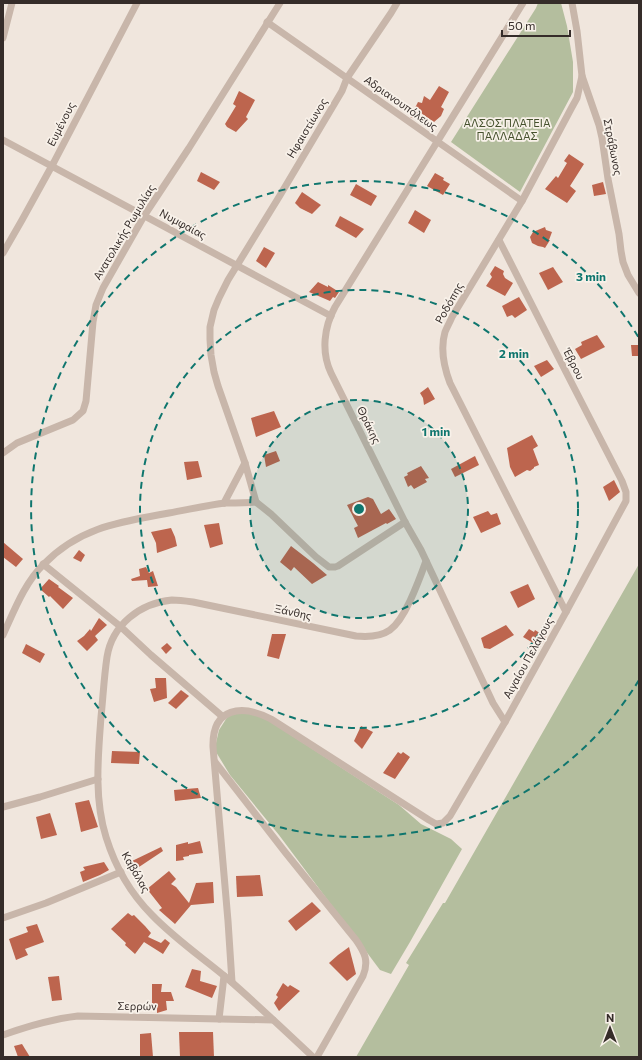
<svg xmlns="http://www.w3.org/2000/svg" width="642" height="1060" viewBox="0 0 642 1060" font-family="Commissioner,sans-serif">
<rect width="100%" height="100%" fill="#f0e6dd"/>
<g fill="#b4be9e">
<polygon points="538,3 561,3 567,26 573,62 573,92 520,192 451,142 536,8"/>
<polygon points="639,564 639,1057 356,1057 409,965 406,963 443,903 445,903"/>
<polygon points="239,713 260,715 399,805 421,824 451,839 462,849 410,942 391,974 380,970 374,962 279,835 230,775 216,752 216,743 219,730 228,716"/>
</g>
<g fill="#bd654e">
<polygon points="439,86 449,92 441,107 444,109 441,116 434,122 421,113 415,119 410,117 411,115 400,106 402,103 414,110 418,102 422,103 424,96 430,100"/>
<polygon points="239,91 255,100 246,117 248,119 236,132 227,127 225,124 236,106 233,104"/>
<polygon points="569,154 584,164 570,186 576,191 567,203 545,189 556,176 558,178 567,163 564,161"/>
<polygon points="201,172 220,182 214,190 197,181"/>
<polygon points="435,173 444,178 443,180 450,184 443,195 427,186"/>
<polygon points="603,182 606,194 594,196 592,185"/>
<polygon points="356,184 377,196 371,206 350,195"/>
<polygon points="302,192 321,205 312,214 300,208 295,203"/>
<polygon points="415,210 431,220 424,233 408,223"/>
<polygon points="340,216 364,229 356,238 335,226"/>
<polygon points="545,227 546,230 552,232 549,240 550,240 545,248 543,247 538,246 532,243 530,237 533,232"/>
<polygon points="264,247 275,253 266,268 256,261"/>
<polygon points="495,266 504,271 503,274 505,278 513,283 505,296 486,286 492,277 490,274"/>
<polygon points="553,267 563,282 548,290 539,273"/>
<polygon points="318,282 328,287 328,285 339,292 335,298 333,297 330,301 309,292"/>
<polygon points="519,297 527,310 515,318 512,315 507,317 502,306"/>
<polygon points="597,335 605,347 581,359 575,349 582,345 581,342"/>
<polygon points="631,345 639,345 639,356 632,356"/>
<polygon points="547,360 554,369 541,377 534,366"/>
<polygon points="428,387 435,399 424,405 423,398 420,393"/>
<polygon points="274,411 281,427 256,437 251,418"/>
<polygon points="532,435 538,446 533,449 539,465 534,467 534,468 530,471 527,470 515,477 510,467 507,448"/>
<polygon points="276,451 280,461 266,467 264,455"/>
<polygon points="475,456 479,465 455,477 451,469"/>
<polygon points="198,461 202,477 187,480 184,462"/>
<polygon points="421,466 429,478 425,479 427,482 414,489 411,485 408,487 404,477 408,475 407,473"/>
<polygon points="614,480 620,492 609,501 603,487"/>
<polygon points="368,497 373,499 381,514 389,509 396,519 387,524 386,523 358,538 354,528 358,526 347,505"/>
<polygon points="488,511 491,515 497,513 501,524 481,533 473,517"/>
<polygon points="219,523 223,544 210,548 204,525"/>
<polygon points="171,528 175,537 177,546 157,553 156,543 151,532"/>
<polygon points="3,542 23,559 16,567 3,557"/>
<polygon points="291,546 313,563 327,575 312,584 294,567 291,571 280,562"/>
<polygon points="79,550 85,555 81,562 73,558"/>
<polygon points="146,567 149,573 153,571 158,586 148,587 147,580 132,581 131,579 140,576 139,569"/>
<polygon points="49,579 59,586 58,587 73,598 63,609 50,596 49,597 40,589"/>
<polygon points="528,584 535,599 518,608 510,592"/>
<polygon points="99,618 107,625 95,636 98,640 87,651 77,641 84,636 90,629 91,631"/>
<polygon points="506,625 514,635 490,649 484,648 481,638"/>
<polygon points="529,629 534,632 535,630 546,637 540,647 523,637"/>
<polygon points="272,634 286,634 279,659 267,656"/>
<polygon points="167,643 172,648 166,654 161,648"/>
<polygon points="26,644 45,654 40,663 22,653"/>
<polygon points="155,678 166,678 167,698 154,702 150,689 156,688"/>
<polygon points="181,690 189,696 176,709 168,703"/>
<polygon points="361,726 373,732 362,749 354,741"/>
<polygon points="112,751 140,752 139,764 111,763"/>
<polygon points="398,752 401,754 403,752 410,757 395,779 383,773"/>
<polygon points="198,788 201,798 175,801 174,790"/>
<polygon points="89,800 98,827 81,832 75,803"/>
<polygon points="50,813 57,835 41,839 36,817"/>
<polygon points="200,841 203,853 189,855 189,856 183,857 184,860 176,861 176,845 188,842 188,844"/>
<polygon points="161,847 163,851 139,867 132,861"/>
<polygon points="104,862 109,870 100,875 83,882 80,872 85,870 83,867"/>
<polygon points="169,871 176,879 171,884 176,887 189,903 196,883 213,882 214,903 191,905 175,924 159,910 162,908 147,889"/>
<polygon points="260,875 263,896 237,897 236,876"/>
<polygon points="312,902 321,911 296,931 288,921"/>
<polygon points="128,913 132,916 134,915 145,926 151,933 148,937 161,943 165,939 170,943 163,954 144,942 135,954 125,945 126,943 111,929"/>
<polygon points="37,924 44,942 25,949 28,955 16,960 9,939 28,932 26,927"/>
<polygon points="349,947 356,974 347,981 329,963 338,955"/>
<polygon points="192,969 201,971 200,981 217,986 212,998 185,987"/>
<polygon points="59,976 62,1000 52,1001 48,977"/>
<polygon points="283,983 288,987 290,985 300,991 279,1011 274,1003 278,997 276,995"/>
<polygon points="152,984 162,984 161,992 171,992 174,1001 166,1001 167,1010 157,1013 157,1005 152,1005"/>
<polygon points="179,1032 213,1032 214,1057 180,1057"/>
<polygon points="151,1033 153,1057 140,1057 140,1034"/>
<polygon points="22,1044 30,1057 18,1057 14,1046"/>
</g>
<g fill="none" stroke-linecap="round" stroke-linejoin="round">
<g stroke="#c8b6aa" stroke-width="7">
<polyline points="397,3 391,13 347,78 342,91 279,197 228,280 219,298 214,310 210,327 210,339 211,355 214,372 218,386 245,463 256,502 271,514 316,557 329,567 335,567 338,566 405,522"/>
<polyline points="572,3 577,31 582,76 599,125 602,138 608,179 619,234 621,251 623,262 628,275 639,293"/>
<polyline points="267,22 522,201"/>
<polyline points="3,38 12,3"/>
<polyline points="3,140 331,316"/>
<polyline points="3,253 22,220 54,162 137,3"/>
<polyline points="3,453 17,443 73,420 83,411 86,401 93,322 96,305 103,288 144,216 189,148 280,3"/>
<polyline points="224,503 245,463"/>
<polyline points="43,564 121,627 151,655 223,717"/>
<path d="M566 612 450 383C444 367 440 349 445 332 447 327 450 322 452 317L522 201 572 107 577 98 582 76"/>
<path d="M3 635C14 611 25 582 44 564 80 527 120 522 169 513 187 510 207 505 226 503 236 503 246 503 256 502"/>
<path d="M505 722 493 703 421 550 405 522 331 373C321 352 324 327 335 307L523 3"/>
<path d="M215 762 285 852 356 940C365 953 369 961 363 976L317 1057"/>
<polyline points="3,807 40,797 98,779"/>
<polyline points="3,918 46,903 121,872"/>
<path d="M232 982 228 921 213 747C212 707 242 704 271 719L429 820 436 824 443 823 450 816 505 722 566 612 626 501V492L622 481 566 372 499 240"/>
<polyline points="219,1019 224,976"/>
<path d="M3 1035C28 1026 52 1019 78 1016L273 1020"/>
<path d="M313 1057C285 1031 257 1004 228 979 203 958 175 939 152 915 131 894 115 866 106 837 94 799 98 757 101 717 103 698 104 677 107 657 112 625 140 603 172 600 179 600 186 601 193 602L356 636C387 639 397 629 410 601 416 588 421 575 426 561"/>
</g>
</g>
<circle cx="359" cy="509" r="109" fill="#0f766e" fill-opacity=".12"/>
<g fill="none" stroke="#0f766e" stroke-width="2" stroke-dasharray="7 5">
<circle cx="359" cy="509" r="109"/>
<circle cx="359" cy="509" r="219"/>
<path d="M639 680A328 328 0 1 1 639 338"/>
</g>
<g text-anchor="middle" stroke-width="3.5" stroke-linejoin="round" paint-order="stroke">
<g font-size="11" fill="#352c29" stroke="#f8f1e9">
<text transform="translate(401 103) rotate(35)" y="4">Αδριανουπόλεως</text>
<text transform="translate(61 124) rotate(-63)" y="4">Ευμένους</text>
<text transform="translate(307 128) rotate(-59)" y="4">Ηφαιστίωνος</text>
<text transform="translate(613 147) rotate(79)" y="4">Στράβωνος</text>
<text transform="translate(183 224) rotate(28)" y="4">Νυμφαίας</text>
<text transform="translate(124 232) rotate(-59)" y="4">Ανατολικής Ρωμυλίας</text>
<text transform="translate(449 303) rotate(-61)" y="4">Ροδόπης</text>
<text transform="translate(574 364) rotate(63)" y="4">Έβρου</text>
<text transform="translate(369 425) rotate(64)" y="4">Θράκης</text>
<text transform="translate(293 612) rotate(12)" y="4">Ξάνθης</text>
<text transform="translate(528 658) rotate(-61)" y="4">Αιγαίου Πελάγους</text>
<text transform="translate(136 872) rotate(60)" y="4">Καβάλας</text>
<text transform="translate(137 1006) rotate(1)" y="4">Σερρών</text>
</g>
<g font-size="11" fill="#46522e" stroke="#f8f1e9">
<text x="507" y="127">ΑΛΣΟΣ ΠΛΑΤΕΙΑ<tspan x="507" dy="13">ΠΑΛΛΑΔΑΣ</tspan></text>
</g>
</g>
<circle cx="359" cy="509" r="6" fill="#0f766e" stroke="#f8f1e9" stroke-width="2"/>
<g font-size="12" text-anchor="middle" font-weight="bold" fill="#0f766e" stroke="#f8f1e9" stroke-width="3.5" stroke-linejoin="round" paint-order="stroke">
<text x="591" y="281">3 min</text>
<text x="514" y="358">2 min</text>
<text x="436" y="436">1 min</text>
</g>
<rect width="642" height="1060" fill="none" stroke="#352c29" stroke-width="8"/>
<g transform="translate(610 1028)" stroke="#f8f1e9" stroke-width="3" paint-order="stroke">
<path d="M0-3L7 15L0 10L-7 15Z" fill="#352c29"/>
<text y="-6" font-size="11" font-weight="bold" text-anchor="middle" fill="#352c29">N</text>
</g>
<path d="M502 30v6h68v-6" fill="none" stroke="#352c29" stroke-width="2"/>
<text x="508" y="30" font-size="12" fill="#352c29" stroke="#f8f1e9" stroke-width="3" paint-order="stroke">50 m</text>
</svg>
